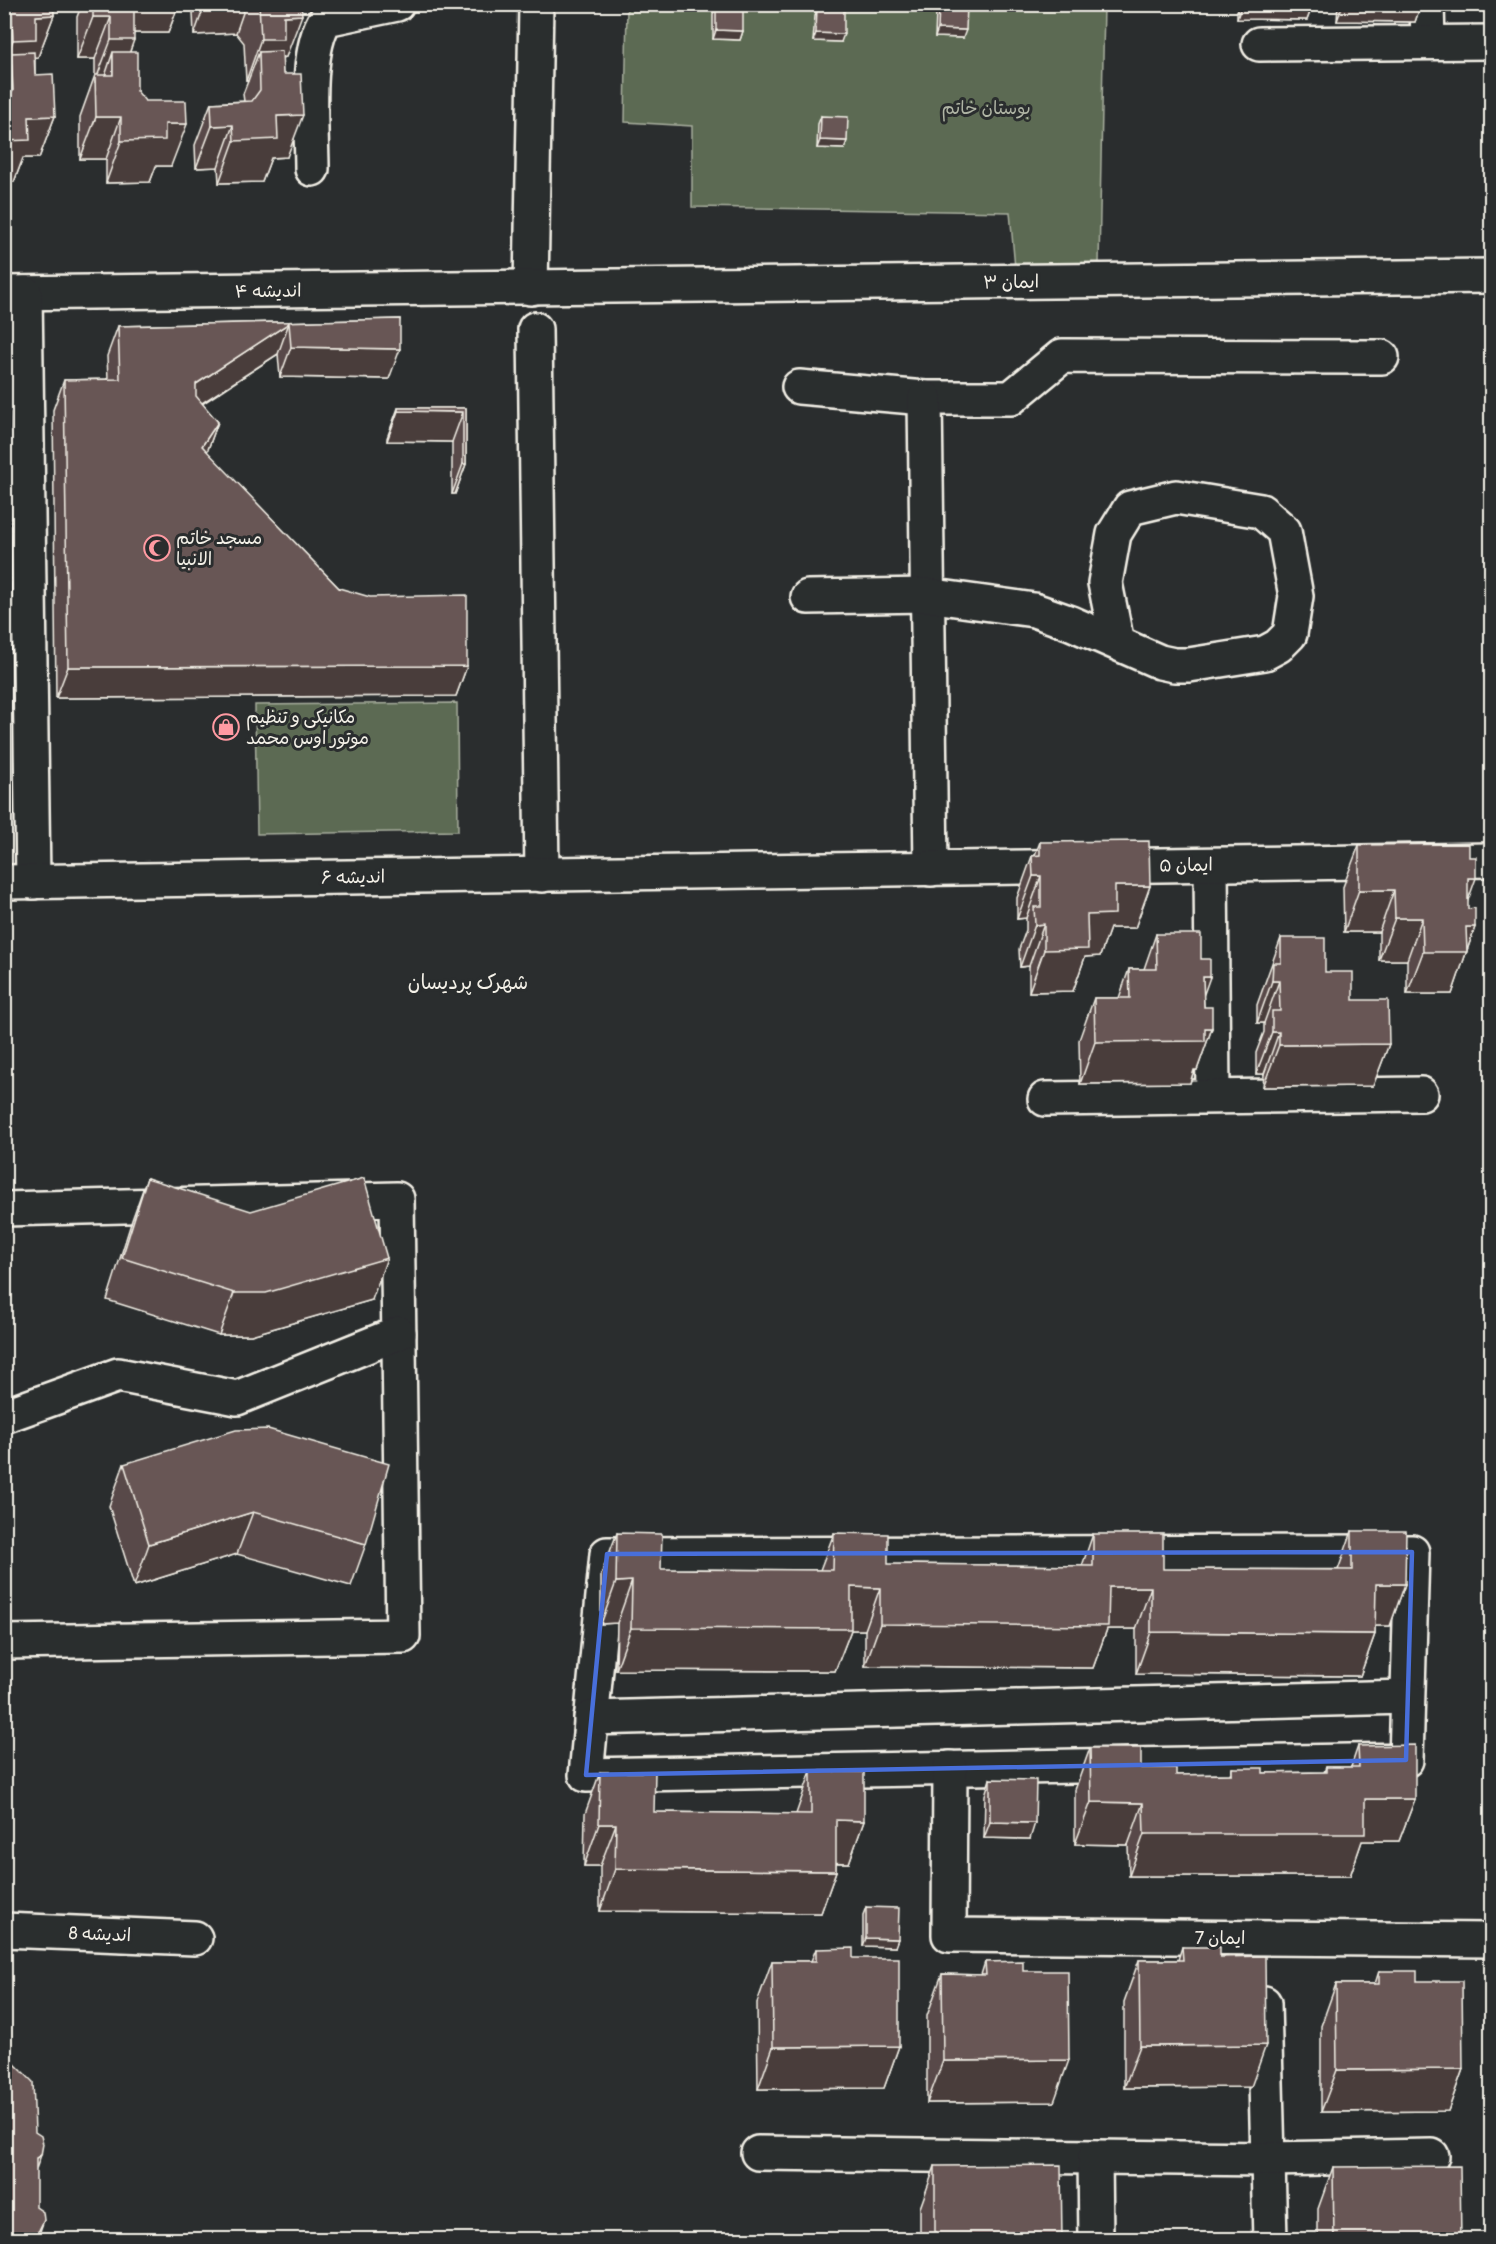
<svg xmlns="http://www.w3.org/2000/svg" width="1496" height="2244" viewBox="0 0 1496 2244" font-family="Pangolin,'Playpen Sans Arabic',sans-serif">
<rect width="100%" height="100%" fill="#2a2d2e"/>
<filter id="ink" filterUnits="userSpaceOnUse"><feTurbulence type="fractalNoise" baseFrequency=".0167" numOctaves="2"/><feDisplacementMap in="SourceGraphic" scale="12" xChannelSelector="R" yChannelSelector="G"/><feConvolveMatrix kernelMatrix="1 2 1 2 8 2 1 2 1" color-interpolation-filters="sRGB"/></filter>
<g filter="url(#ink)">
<g fill="#5c6b53" stroke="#a8ae9e" stroke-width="1.5">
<polygon points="627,5 1104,5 1099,264 1015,268 1010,212 692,207 692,126 625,122"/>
<polygon points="457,703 458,831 257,834 255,705"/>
</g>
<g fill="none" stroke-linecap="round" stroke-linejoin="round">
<g stroke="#f4f1e8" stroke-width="38">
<g id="minor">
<polyline points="1427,4 1428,42"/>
<polyline points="1259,44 1492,42"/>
<path d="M312 169C312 130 304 50 326 19L397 4"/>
<polyline points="531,288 536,4"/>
<polyline points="4,293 1492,276"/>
<polyline points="25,293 33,882"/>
<polyline points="535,329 542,875"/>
<polyline points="799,387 925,398 1011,398 1062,356 1382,357"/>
<polyline points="925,398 931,869"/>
<polyline points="808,597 927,595 1034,610 1071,623 1160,662 1174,665 1189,665 1265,653 1278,646 1290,634 1296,596 1284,531 1261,511 1176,497 1130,508 1114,534 1105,583 1117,643"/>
<polyline points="1211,865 1213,1096"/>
<polyline points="4,882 1492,860"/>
<polyline points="1045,1099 1421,1094"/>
<polyline points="4,1209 397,1199 403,1636 4,1642"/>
<polyline points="4,1416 118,1375 237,1398 399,1333"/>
<polygon points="1412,1552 1406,1760 586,1775 607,1554"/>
<polyline points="591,1718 1407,1697"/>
<polyline points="950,1768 949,1935 1492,1940"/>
<polyline points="4,1930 195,1938"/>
<polyline points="1264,2003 1270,2240"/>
<polyline points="758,2153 1095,2157"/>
<polyline points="1096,2240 1095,2157 1268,2159 1432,2156"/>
</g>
</g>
<use href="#minor" stroke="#2a2d2e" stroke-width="33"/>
</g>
<g fill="#594a48" stroke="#f4f1e8" stroke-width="1.5">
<polygon points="4,4 53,4 54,15 38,57 35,58 35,75 55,116 39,158 23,158 14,182 4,183"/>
<polygon points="82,4 179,4 168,33 134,33 130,52 137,91 171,166 156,166 150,182 106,183 106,159 80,159 80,117 95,75 95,59 77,59 77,17"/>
<polygon points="196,4 301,4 286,57 282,58 287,157 271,158 262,182 219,183 218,167 196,168 195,145 211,103 244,101 243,94 248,81 246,81 244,43 236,33 194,35 193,12"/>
<polygon points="939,4 963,38 935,37 936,12"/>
<polygon points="1237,4 1313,4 1307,20 1237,19"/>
<polygon points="1338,4 1421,4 1415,22 1337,21"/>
<polygon points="716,6 743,31 740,40 713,39 713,14"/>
<polygon points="817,8 841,42 813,41 815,16"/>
<polygon points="821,116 844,149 817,148 818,124"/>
<polygon points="400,319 389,379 280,377 278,354 202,404 218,422 207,452 339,588 467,666 456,696 56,698 53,410 64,380 108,379 107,356 118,326"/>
<polygon points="398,408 466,408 466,464 455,494 452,494 452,442 387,441 387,438"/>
<polygon points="1040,842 1150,886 1135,928 1110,928 1100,956 1085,957 1073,991 1029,992 1029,966 1020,967 1019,949 1026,930 1026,918 1017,919 1017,898 1032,856 1035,855"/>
<polygon points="1359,845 1468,909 1475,927 1452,994 1407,994 1407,960 1379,960 1379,932 1344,932 1343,887"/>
<polygon points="1156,934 1201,959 1204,1007 1212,1028 1197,1070 1194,1070 1190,1083 1080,1084 1079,1040 1094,998 1119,998 1129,969 1144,969"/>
<polygon points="1281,938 1325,972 1353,1000 1389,1044 1373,1086 1263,1087 1264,1074 1256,1074 1256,1053 1264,1032 1264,1023 1257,1023 1257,1005"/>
<polygon points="147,1178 372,1300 251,1335 219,1335 107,1300 132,1220"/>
<polygon points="124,1464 366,1544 351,1586 237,1554 134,1586 109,1506"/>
<polygon points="1352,1531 1405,1584 1390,1626 1375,1626 1375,1634 1360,1676 1136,1674 1136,1629 1107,1629 1093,1668 865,1666 865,1630 851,1630 835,1671 616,1670 617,1623 601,1624 601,1575 617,1533 661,1569 820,1570 834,1533 888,1564 1082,1566 1093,1534 1163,1569 1338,1570"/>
<polygon points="1358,1746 1415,1799 1399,1841 1362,1841 1350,1876 1129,1876 1128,1845 1075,1844 1075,1790 1090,1748 1141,1768 1176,1775 1230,1774 1232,1768 1263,1773 1324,1772 1326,1767 1351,1767"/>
<polygon points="811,1771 864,1821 849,1863 836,1863 836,1871 821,1913 600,1911 600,1866 584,1866 585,1814 600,1772 654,1812 796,1814"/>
<polygon points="990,1779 1030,1839 984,1838 985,1795"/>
<polygon points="866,1907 895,1947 863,1946 863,1915"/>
<polygon points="1182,1947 1220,1957 1251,2087 1124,2088 1124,2002 1139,1960 1178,1960"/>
<polygon points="816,1949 853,1958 899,2046 884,2088 758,2089 757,2003 772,1961 811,1961"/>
<polygon points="985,1962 1023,1971 1054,2102 927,2103 927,2016 942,1974 981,1975"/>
<polygon points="1379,1971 1417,1981 1463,2069 1448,2111 1321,2112 1321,2026 1336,1984 1375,1984"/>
<polygon points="935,2166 1062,2240 920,2240 920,2208"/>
<polygon points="1333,2167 1461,2240 1318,2240 1318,2209"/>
</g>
<g fill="#493c3b" stroke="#f4f1e8" stroke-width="1.5">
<polygon points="133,4 179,4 168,33 127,33 134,40 119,82 113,75 113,52 103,82 95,82 111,40"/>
<polygon points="205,4 246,4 236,33 194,35"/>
<polygon points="1242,4 1313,4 1307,20 1237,19"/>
<polygon points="1343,4 1421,4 1415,22 1337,21"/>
<polygon points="54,15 38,57 29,58 11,53 4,71 4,63 13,40 36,16"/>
<polygon points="302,15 286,57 277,58 259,52 248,81 246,81 261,39 284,16"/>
<polygon points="93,17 111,17 95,59 77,59"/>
<polygon points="938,29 966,30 963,38 935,37"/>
<polygon points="716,30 743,31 740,40 713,39"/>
<polygon points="816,33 844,34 841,42 813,41"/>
<polygon points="303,115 287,157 271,158 262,182 219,183 234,141 277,116"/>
<polygon points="55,116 39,158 23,158 14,182 4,183 4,141 29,117"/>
<polygon points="96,117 121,117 106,159 80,159"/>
<polygon points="165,124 187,124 171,166 156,166 150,182 106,183 121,141"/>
<polygon points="233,125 218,167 196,168 212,126"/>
<polygon points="820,140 847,141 844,149 817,148"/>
<polygon points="289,323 278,354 185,414 196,384"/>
<polygon points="291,347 400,349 389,379 280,377"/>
<polygon points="398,411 463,412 452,442 387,441"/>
<polygon points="218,422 207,452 202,446"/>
<polygon points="463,464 466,464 455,494 452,494"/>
<polygon points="467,666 456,696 56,698 68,667"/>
<polygon points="1033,876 1041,876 1026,918 1017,919"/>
<polygon points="1468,878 1476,878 1461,920"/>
<polygon points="1115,886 1150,886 1135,928 1110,928 1100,956 1085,957 1073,991 1029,992 1044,950 1087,915"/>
<polygon points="1359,890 1394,890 1379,932 1344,932"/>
<polygon points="1395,918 1422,918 1407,960 1379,960"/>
<polygon points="1044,924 1029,966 1020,967 1035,925"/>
<polygon points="1466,927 1475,927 1452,994 1407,994 1423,952"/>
<polygon points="1203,977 1210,977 1195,1019"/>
<polygon points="1272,981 1279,981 1264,1023 1257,1023"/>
<polygon points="1205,1028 1212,1028 1197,1070 1194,1070 1190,1083 1080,1084 1095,1042"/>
<polygon points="1272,1032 1279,1032 1264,1074 1256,1074"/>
<polygon points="1389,1044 1373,1086 1263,1087 1279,1045"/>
<polygon points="387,1258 372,1300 251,1335 219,1335 234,1293"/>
<polygon points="253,1512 237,1554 134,1586 149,1544"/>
<polygon points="632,1581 617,1623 601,1624 616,1582"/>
<polygon points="1376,1584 1405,1584 1390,1626 1360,1626"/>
<polygon points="851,1587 880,1588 865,1630 851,1630 835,1671 616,1670 631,1628"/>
<polygon points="1109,1587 1151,1587 1136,1629 1107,1629 1093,1668 865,1666 880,1624"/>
<polygon points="1151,1632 1375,1634 1360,1676 1136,1674"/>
<polygon points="1365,1799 1415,1799 1399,1841 1362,1841 1350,1876 1129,1876 1144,1834"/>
<polygon points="1091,1802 1143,1803 1128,1845 1075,1844"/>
<polygon points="836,1820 864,1821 849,1863 821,1862"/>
<polygon points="990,1822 1035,1823 1030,1839 984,1838"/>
<polygon points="599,1824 616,1824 600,1866 584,1866"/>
<polygon points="615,1869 836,1871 821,1913 600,1911"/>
<polygon points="866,1938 898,1939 895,1947 863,1946"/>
<polygon points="1266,2045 1251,2087 1124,2088 1140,2046"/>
<polygon points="899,2046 884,2088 758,2089 773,2047"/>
<polygon points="1069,2060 1054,2102 927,2103 943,2061"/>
<polygon points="1463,2069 1448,2111 1321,2112 1337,2070"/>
<polygon points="41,2155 26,2197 36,2158"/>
<polygon points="44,2220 37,2240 29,2240 30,2236"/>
</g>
<g fill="#685654" stroke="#f4f1e8" stroke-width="1.5">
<polygon points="11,4 53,4 54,15 36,16 36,39 13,40"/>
<polygon points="93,4 134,4 134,40 111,40 111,17 93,17"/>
<polygon points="259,4 301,4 302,15 284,16 284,39 261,39"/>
<polygon points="939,4 967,5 966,30 938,29"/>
<polygon points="716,6 743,7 743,31 716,30"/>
<polygon points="817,8 844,9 844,34 816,33"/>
<polygon points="282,51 283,74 301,74 303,115 277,116 278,139 234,141 233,125 212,126 211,103 252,101 260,90 259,52"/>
<polygon points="34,52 35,75 53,74 55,116 29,117 30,140 4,141 4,101 13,91 11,53"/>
<polygon points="113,52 137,52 137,91 145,101 186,101 187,124 165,124 165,140 121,141 121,117 96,117 95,75 113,75"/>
<polygon points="821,116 848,117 847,141 820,140"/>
<polygon points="400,319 400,349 291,347 289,323 196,384 196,396 218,422 202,446 339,588 370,597 467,595 467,666 68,667 64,380 120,379 118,326"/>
<polygon points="398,408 466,408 466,464 463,464 463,412 398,411"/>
<polygon points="1149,841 1150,886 1115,886 1115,914 1087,915 1088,949 1044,950 1044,924 1035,925 1034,907 1041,907 1041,876 1033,876 1032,856 1040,855 1040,842"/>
<polygon points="1469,844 1469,857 1476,857 1476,878 1468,878 1468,909 1475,908 1475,927 1466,927 1467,952 1423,952 1422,918 1395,918 1394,890 1359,890 1359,845"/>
<polygon points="1156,934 1201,934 1201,959 1210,959 1210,977 1203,977 1204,1007 1212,1007 1212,1028 1205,1028 1205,1041 1095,1042 1094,998 1130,998 1129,969 1157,969"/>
<polygon points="1281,938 1325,938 1325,972 1353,972 1353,1000 1388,1000 1389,1044 1279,1045 1279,1032 1272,1032 1272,1011 1280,1011 1279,981 1272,981 1273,963 1281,963"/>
<polygon points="147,1178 251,1211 364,1178 387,1258 266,1293 234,1293 122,1258"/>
<polygon points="268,1429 389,1464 366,1544 253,1512 149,1544 124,1464 236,1430"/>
<polygon points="1352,1531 1406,1531 1405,1584 1376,1584 1375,1634 1151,1632 1151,1587 1109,1587 1108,1626 880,1624 880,1588 851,1587 851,1629 631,1628 632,1581 616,1582 617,1533 662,1534 661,1569 833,1570 834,1533 888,1534 888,1564 1093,1566 1093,1534 1163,1534 1163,1569 1352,1570"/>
<polygon points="1415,1745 1415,1799 1365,1799 1365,1834 1144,1834 1143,1803 1091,1802 1090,1748 1141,1748 1141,1768 1176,1768 1176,1775 1232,1774 1232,1768 1263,1768 1263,1773 1326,1772 1326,1767 1359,1767 1358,1746"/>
<polygon points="811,1771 864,1772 864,1821 836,1820 836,1871 615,1869 616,1824 599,1824 600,1772 655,1772 654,1812 811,1814"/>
<polygon points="990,1779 1036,1780 1035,1823 990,1822"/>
<polygon points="866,1907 899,1908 898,1939 866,1938"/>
<polygon points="1182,1947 1220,1947 1220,1957 1265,1956 1266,2045 1140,2046 1139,1960 1183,1960"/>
<polygon points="853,1948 853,1958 899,1958 899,2046 773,2047 772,1961 816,1961 816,1949"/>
<polygon points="1023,1961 1023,1971 1068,1971 1069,2060 943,2061 942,1974 986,1975 985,1962"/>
<polygon points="1379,1971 1417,1971 1417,1981 1462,1981 1463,2069 1337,2070 1336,1984 1379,1984"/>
<polygon points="7,2056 33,2082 35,2132 41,2136 43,2144 41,2155 36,2158 36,2207 43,2212 44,2220 36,2236 30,2236 30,2240 4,2240 4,2057"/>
<polygon points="1061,2165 1062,2240 935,2240 935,2166"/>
<polygon points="1460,2166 1461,2240 1334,2240 1333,2167"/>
</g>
</g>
<path fill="none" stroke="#486fdb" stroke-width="4.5" stroke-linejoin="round" d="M1412 1552 1406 1760 586 1775 607 1554Z"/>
<defs>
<g id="mosque-ring" transform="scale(1.35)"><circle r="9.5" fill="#2a2d2e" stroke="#ff9aa2" stroke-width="1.5"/><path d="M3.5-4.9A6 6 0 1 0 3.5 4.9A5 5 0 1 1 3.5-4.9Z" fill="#ff9aa2"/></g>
<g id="shop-ring" transform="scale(1.35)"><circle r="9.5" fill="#2a2d2e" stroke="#ff9aa2" stroke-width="1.5"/><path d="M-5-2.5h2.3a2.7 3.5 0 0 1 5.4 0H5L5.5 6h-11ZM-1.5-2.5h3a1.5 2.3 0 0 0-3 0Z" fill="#ff9aa2"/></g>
</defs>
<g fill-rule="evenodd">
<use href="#mosque-ring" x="157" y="548"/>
<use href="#shop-ring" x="226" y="727"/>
</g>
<g text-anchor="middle" stroke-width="6" stroke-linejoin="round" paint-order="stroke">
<g font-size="18" fill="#b0b5a5" stroke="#2a2d2e">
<text x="986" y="114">بوستان خاتم</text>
</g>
<g font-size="18" fill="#f4f1e8" stroke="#2a2d2e">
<text transform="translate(1011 282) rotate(-1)" y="6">ایمان ۳</text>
<text transform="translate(268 291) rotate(-1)" y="6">انديشه ۴</text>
<text transform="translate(1186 865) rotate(-1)" y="6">ایمان ۵</text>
<text transform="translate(353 877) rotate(-1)" y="6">اندیشه ۶</text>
<text transform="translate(100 1934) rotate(2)" y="6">اندیشه 8</text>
<text x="1220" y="1944">ایمان 7</text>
</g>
<g font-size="18" fill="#f4f1e8" stroke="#2a2d2e" text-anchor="start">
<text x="176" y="544">مسجد خاتم<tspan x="176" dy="21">الانبیا</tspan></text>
<text x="246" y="723">مکانیکی و تنظیم<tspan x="246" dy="21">موتور اوس محمد</tspan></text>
</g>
<g font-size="20" fill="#f4f1e8" stroke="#2a2d2e">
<text x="468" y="989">شهرک پردیسان</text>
</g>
</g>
<rect width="1496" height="2244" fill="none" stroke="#2a2d2e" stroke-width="24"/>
<rect x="12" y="12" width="1472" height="2220" fill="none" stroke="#f4f1e8" stroke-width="2" filter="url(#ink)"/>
</svg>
